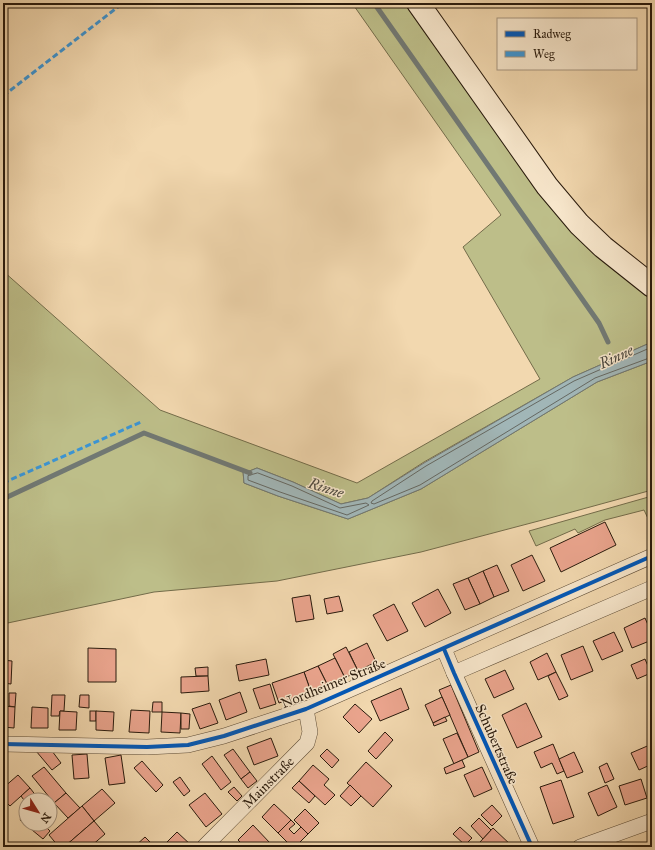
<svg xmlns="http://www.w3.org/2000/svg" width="655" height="850" viewBox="0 0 655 850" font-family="'IM FELL Great Primer',serif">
<rect width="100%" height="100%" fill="#f2d8af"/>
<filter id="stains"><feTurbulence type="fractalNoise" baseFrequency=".005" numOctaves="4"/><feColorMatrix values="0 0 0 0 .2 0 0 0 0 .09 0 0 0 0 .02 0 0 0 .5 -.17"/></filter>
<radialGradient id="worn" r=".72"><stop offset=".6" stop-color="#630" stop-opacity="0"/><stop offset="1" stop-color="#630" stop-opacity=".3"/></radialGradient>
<g fill="#bdbe89" stroke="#736c4a">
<polygon points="352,3 404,3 539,193 572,230 615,271 652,299 652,342 573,377 424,462 368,498 341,504 293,482 257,468 247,472 243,471 244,483 278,496 348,519 421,489 597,382 652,361 652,490 550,518 421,552 277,581 154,592 3,624 3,271 160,410 357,483 540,379 463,247 501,215"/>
<polygon points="652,496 652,527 644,510 605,520 578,533 575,529 536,546 529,531"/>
</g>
<polygon fill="#a1b6b7" stroke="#717873" points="652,342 652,361 597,382 421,489 348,519 278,496 244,483 243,471 247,472 257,468 293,482 341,504 368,498 424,463 573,377"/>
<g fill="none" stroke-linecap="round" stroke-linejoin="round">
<g stroke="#656862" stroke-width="1">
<polyline points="652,347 574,381 426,466 372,501 371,503 374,504 420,485 595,378 652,357"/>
<polygon points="258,473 292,486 340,508 366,503 369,505 347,515 280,492 248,480 248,476"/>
</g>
<g stroke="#717873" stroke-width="5">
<polyline points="374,3 599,323 608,342"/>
<polyline points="3,499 144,433 250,473"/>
</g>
</g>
<g fill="#eaa48d" stroke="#291a0c">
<polygon points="605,522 616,545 561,572 550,548"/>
<polygon points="532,555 545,581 523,591 511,565"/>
<polygon points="497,565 509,591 494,597 483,571"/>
<polygon points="483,571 494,597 480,604 468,578"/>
<polygon points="468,578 480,604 465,610 453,584"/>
<polygon points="438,589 451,613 425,627 412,603"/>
<polygon points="310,595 314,619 296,622 292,598"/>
<polygon points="339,596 343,611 327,614 324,599"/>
<polygon points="394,604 408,631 387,641 373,615"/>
<polygon points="645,618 652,634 652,640 632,648 624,628"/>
<polygon points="614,632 623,651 602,660 593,641"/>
<polygon points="367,643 376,662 358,671 349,652"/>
<polygon points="583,646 593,671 571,680 561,655"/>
<polygon points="346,647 358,671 345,678 333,654"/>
<polygon points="88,648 116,649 116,682 88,682"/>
<polygon points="547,653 556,672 538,680 530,662"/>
<polygon points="335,658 345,678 328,686 318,666"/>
<polygon points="266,659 269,675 239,681 236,665"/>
<polygon points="645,659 651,673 637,679 631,665"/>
<polygon points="3,660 12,661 11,684 3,683"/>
<polygon points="318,666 328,686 311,692 304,672"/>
<polygon points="208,667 208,676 196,676 195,668"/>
<polygon points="505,670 514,689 494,698 485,679"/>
<polygon points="304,672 311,692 279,703 272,683"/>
<polygon points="556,672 568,696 559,700 548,676"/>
<polygon points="208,676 209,691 181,693 181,677"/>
<polygon points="270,684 276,704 260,709 253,689"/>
<polygon points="451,685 479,752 468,757 439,690"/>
<polygon points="401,688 409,709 380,721 371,701"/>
<polygon points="240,692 247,712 226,720 219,700"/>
<polygon points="9,693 16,693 15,707 9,706"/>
<polygon points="52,695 65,695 64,711 60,711 59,716 51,716"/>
<polygon points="80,695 89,695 89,708 79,707"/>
<polygon points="442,697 450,715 433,723 425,705"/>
<polygon points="153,702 162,702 162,712 152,712"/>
<polygon points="210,703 218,723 200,729 192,709"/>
<polygon points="526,703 542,737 517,748 502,715"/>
<polygon points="355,704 372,719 359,733 343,717"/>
<polygon points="3,706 15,707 14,728 3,727"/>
<polygon points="32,707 48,708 48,728 31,728"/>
<polygon points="131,710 150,711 149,733 129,732"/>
<polygon points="60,711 77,712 76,730 59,730"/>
<rect x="90" y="711" width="6" height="10"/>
<polygon points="96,711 114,712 113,731 96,730"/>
<polygon points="162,712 181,713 180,733 161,732"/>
<polygon points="181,713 190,714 189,729 181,729"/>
<polygon points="445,717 447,721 434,726 433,723"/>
<polygon points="385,732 393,740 376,759 368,751"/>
<polygon points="457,733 468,757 454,764 443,739"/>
<polygon points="271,738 278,756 254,765 247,747"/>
<polygon points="553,744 564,771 557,774 552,763 541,768 534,752"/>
<polygon points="652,744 652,764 639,770 631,753"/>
<polygon points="233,749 250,772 241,779 224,755"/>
<polygon points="327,749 339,760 332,768 320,756"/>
<polygon points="36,751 52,751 61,763 52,770"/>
<polygon points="574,752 583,772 567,778 559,759"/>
<polygon points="87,754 89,778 74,779 72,755"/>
<polygon points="121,755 125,783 109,785 105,758"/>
<polygon points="212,756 231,782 221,790 202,764"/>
<polygon points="462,760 465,767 446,774 444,768"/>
<polygon points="142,761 163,785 156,792 134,768"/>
<polygon points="366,762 392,786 373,807 347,783"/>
<polygon points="607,763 614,779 605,783 599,767"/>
<polygon points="313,765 329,779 324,785 335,795 325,805 299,781"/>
<polygon points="44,767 66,793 54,803 32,776"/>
<polygon points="482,767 492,789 474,797 464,775"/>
<polygon points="250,772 257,781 248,788 241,779"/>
<polygon points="18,775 30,788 10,806 3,799 3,788"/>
<polygon points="180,777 190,791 184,796 173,782"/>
<polygon points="641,779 647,798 625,805 619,786"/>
<polygon points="561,780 574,817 553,824 540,787"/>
<polygon points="299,781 315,796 309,803 292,788"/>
<polygon points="350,785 361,796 351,806 340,796"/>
<polygon points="607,785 617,807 598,816 588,793"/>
<polygon points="234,787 242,796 237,801 228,792"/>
<polygon points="30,788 37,797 34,800 26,800 26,803 21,796"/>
<polygon points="102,789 115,803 94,821 82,806"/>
<polygon points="66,793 80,808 68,818 54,803"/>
<polygon points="205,793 222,814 206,827 189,805"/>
<polygon points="274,804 291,820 278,833 262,817"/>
<polygon points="492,805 502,816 492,826 481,815"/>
<polygon points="82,806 94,821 64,847 59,847 49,835"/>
<polygon points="305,809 319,823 308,834 294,820"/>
<polygon points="26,812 26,824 43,824 50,831 43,839 20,820"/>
<polygon points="479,818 491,830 483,839 471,826"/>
<polygon points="291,820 295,824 289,829 294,834 301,827 308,834 295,847 292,847 278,833"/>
<polygon points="94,821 105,834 90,847 64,847"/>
<polygon points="253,825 270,843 266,847 245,847 238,840"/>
<polygon points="460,827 472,838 465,845 453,834"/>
<polygon points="493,828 513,847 485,847 480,842"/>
<polygon points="177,832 192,846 191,847 166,847 164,845"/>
<polygon points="145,837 155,847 134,847"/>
</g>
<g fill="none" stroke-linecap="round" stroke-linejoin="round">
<g stroke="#5b4a35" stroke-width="16">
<g id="minor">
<polyline points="444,649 454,673 532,847"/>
<polyline points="454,673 652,588"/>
<polyline points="3,744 147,747 188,745 224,736 306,709 652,556"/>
<path id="s1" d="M204 847 307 743 310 732 306 709"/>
<polyline points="580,847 652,821"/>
</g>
</g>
<g stroke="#291a0c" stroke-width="24">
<polyline id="secondary" points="418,3 547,186 579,224 603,247 652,286"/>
</g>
<use href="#minor" stroke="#f7e6cb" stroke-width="15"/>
<use href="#secondary" stroke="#f7e6cb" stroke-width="22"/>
<g stroke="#3c94d2" stroke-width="3" stroke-dasharray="6 3" stroke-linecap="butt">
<polyline points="3,96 123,3"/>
<polyline points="3,483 141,422"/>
</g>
<g stroke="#f7e6cb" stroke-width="6">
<g id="cycleway">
<polyline points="444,649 454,673 532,847"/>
<polyline points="3,744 147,747 188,745 224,736 306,709 652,556"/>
</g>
</g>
<use href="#cycleway" stroke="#0057b8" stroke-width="4"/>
</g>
<g text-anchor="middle" stroke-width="3" stroke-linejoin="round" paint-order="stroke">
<g font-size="14" fill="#291a0c" stroke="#f7e6cb">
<text transform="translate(333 683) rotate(-22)" y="5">Nordheimer Straße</text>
<text transform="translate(497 744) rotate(66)" y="5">Schubertstraße</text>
<text dy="5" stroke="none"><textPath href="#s1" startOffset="91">Mainstraße</textPath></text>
</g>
<g font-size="15" font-style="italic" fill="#4d493f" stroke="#f7e6cb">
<text transform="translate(616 357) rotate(-25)" y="5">Rinne</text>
<text transform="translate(326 488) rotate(18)" y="5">Rinne</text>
</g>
</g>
<rect width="655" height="850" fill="none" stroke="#f2d8af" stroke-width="16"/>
<rect x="4" y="4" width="647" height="842" fill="none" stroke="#291a0c" stroke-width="2"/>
<rect x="8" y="8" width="639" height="834" fill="none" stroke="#291a0c"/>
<rect x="497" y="18" width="140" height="52" fill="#f7e6cb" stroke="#a5947f"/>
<rect x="505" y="31" width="20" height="6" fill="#0057b8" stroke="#a5947f"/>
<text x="533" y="38" font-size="12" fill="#291a0c">Radweg</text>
<rect x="505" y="51" width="20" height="6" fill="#3c94d2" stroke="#a5947f"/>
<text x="533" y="58" font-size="12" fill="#291a0c">Weg</text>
<g transform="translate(38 812) rotate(127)"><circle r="19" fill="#f7e6cb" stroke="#a5947f"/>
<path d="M0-3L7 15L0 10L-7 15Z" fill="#8f2418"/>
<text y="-6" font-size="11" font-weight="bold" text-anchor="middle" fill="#291a0c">N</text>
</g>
<rect width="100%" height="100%" filter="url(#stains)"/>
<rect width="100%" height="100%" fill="url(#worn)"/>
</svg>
